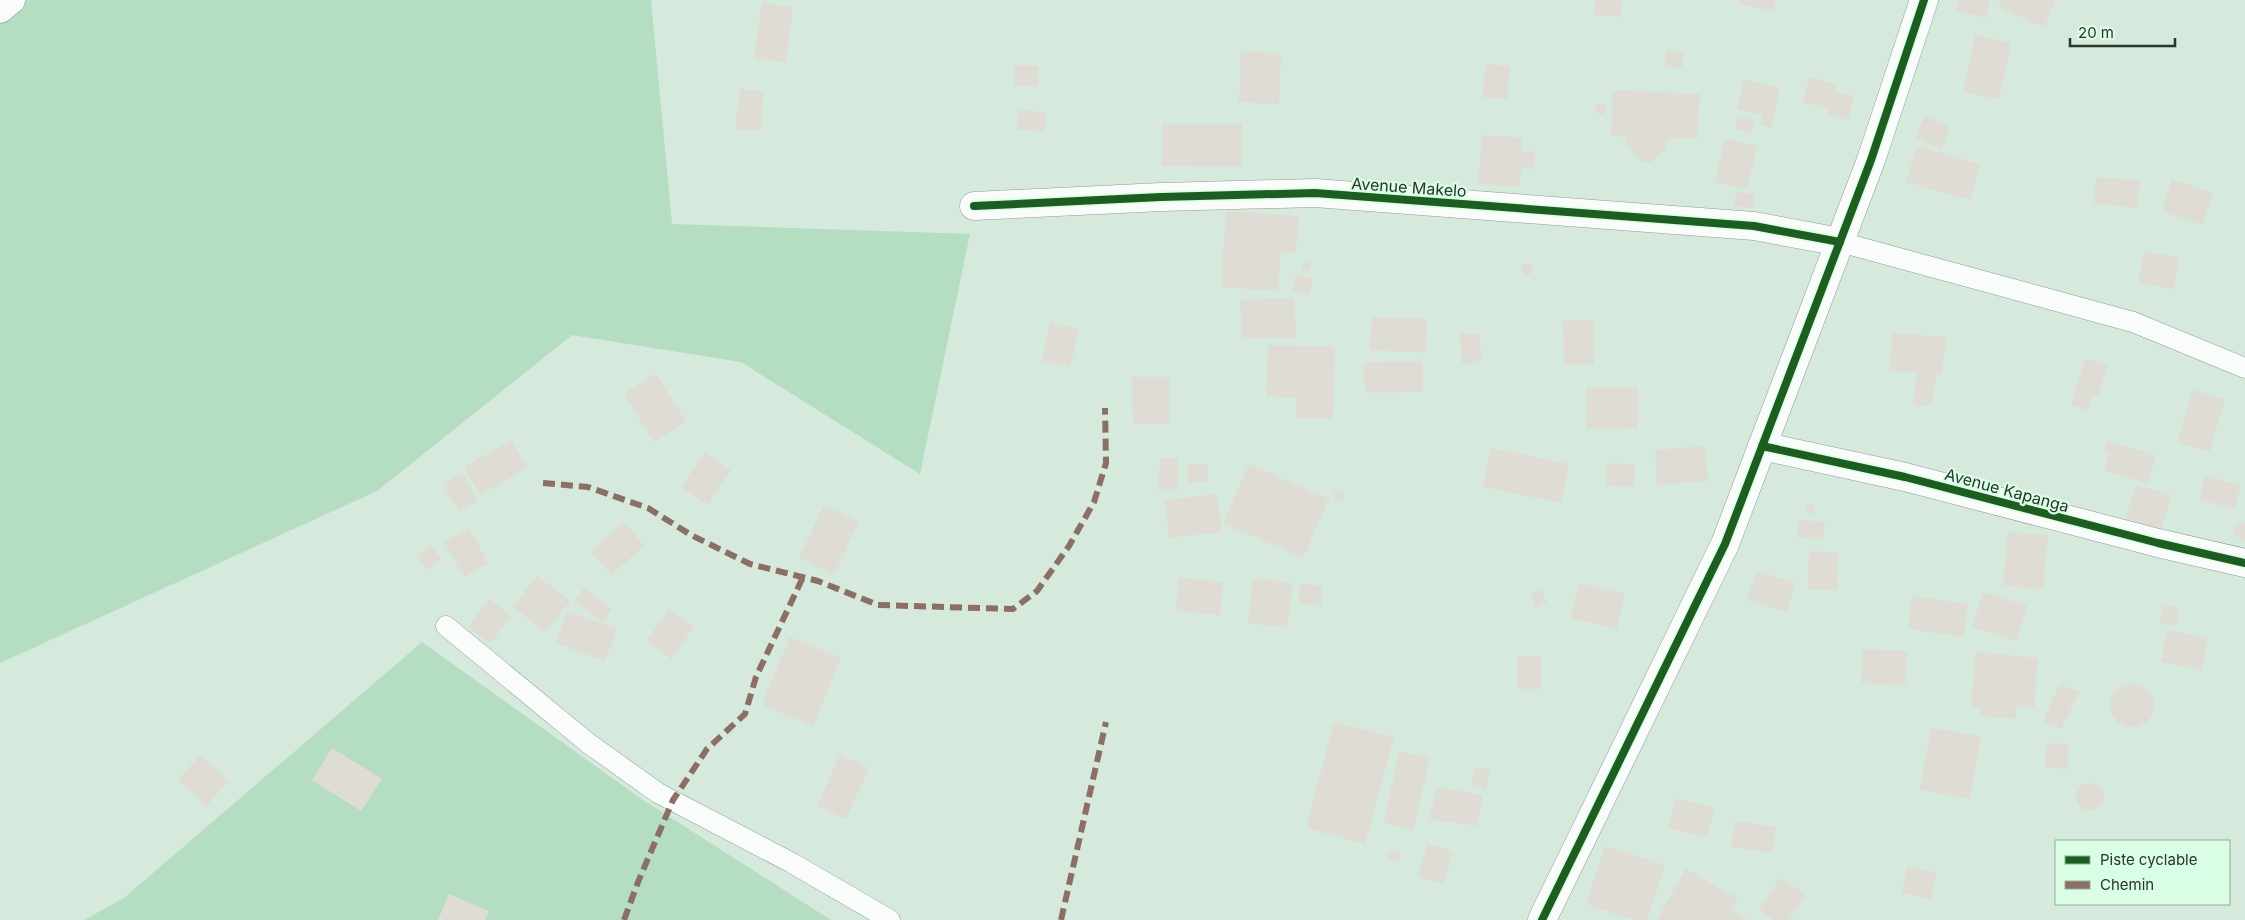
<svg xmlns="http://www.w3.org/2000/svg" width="2245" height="920" viewBox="0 0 2245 920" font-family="Inter,sans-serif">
<rect width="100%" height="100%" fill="#d5e9dc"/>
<g fill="#b5ddc2">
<polygon points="0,0 651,0 672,224 970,234 920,474 741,362 572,335 377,491 0,663"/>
<polygon points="422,642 640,798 831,920 84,920 124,898"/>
</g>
<g fill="#dfdcd5">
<polygon points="1595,0 1622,0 1621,17 1594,15"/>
<polygon points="1739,0 1776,0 1773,11 1738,4"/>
<polygon points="1959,0 1990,0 1986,18 1956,11"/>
<polygon points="2001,0 2056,0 2044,27 1998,7"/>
<polygon points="762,3 793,7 786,62 754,58"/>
<polygon points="1975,35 2011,43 1999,99 1963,92"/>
<polygon points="1666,51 1683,52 1682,68 1665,67"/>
<polygon points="1241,52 1281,53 1279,104 1239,102"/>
<polygon points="1486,64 1510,66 1507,99 1482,97"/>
<polygon points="1015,65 1039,66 1037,87 1014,85"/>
<polygon points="1810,77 1836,84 1834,91 1854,96 1848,120 1827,114 1828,109 1802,102"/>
<polygon points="1744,80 1780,88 1771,128 1760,125 1763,115 1737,109"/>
<polygon points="740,89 764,91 760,131 735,129"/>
<polygon points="1613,90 1700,94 1697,139 1669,138 1664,151 1650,162 1643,162 1633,154 1627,144 1626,137 1611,136"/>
<circle cx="1601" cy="109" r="5.5"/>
<polygon points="1018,110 1046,112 1045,132 1017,130"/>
<polygon points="1738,116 1755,121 1752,133 1735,128"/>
<polygon points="1925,116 1950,127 1941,149 1915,137"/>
<polygon points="1162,124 1242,124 1242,167 1162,166"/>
<polygon points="1482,135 1522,138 1521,151 1535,151 1534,169 1521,167 1520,187 1478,184"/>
<polygon points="1725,138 1757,146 1747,189 1715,182"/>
<polygon points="1917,146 1980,164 1970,200 1906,182"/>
<polygon points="2096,177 2140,181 2137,208 2094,203"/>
<polygon points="2172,179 2213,193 2202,225 2162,211"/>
<polygon points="1736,192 1755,194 1753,208 1734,206"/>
<polygon points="1226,211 1299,216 1296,252 1281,251 1278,291 1221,287"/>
<polygon points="2144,252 2179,257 2174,289 2138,283"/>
<circle cx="1307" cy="267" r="4.5"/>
<circle cx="1527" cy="269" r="6"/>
<polygon points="1296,274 1313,279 1309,295 1292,290"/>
<polygon points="1294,298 1296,337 1242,339 1240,300"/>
<polygon points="1372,317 1427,319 1426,353 1370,350"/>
<polygon points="1594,320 1594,364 1564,364 1563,321"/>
<polygon points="1050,323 1079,329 1070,367 1042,361"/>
<polygon points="1480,333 1481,363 1462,364 1460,334"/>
<polygon points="1893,333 1946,337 1942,375 1936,375 1932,406 1913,404 1917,373 1889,371"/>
<polygon points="1268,345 1335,347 1333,419 1296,418 1297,398 1266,396"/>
<polygon points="2085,359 2108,365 2098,396 2093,394 2088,410 2071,405"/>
<polygon points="1423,361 1423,392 1365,393 1364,362"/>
<polygon points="656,374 686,422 654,442 624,394"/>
<polygon points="1132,377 1169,377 1169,424 1133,424"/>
<polygon points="1586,388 1638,388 1638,428 1586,429"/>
<polygon points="2193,390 2225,400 2209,452 2177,442"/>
<polygon points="512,440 527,468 480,495 464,467"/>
<polygon points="2108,442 2156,455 2148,483 2104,471 2109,454 2104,453"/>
<polygon points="1705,446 1708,481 1657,485 1655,450"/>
<polygon points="1491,448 1569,464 1561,503 1483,487"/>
<polygon points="704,453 731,470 708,505 682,487"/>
<polygon points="1160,458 1179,458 1177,491 1158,491"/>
<polygon points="1606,463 1635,464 1635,487 1606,486"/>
<polygon points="1188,464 1208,464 1207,482 1189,483"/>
<polygon points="1249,464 1329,499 1303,558 1223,523"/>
<polygon points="462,473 478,501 459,512 443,484"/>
<polygon points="2206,475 2241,486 2234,509 2199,499"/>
<polygon points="2136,485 2172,495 2160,534 2124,523"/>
<circle cx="1339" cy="496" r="5"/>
<polygon points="1217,494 1222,532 1169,538 1165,500"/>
<circle cx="1810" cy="509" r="5"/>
<polygon points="824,505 859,521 834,575 799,558"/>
<polygon points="1798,520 1825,522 1823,540 1797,538"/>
<polygon points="2239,521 2245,524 2245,541 2232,534"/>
<polygon points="623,522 644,545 612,575 591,552"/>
<polygon points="469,528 488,564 464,577 444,541"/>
<polygon points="2008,532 2048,535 2043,589 2003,586"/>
<polygon points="431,545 441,559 426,570 416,556"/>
<polygon points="1809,551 1838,552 1837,590 1808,589"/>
<polygon points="1757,571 1795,583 1787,612 1747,600"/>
<polygon points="537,576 570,601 546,632 513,607"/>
<polygon points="1179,578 1223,582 1220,615 1176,611"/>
<polygon points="1253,578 1293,583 1287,628 1248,623"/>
<polygon points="1579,583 1625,594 1617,629 1570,618"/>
<polygon points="1300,584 1323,586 1321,605 1298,603"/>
<polygon points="584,588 612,609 603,622 574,601"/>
<polygon points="1540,589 1547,603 1536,608 1530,594"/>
<polygon points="1983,592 2027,606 2016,641 1972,627"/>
<polygon points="1912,596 1968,604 1964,637 1908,629"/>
<polygon points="489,599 511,616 490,644 468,627"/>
<polygon points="2163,605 2179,608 2176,626 2160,624"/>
<polygon points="669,609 694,626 672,659 647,641"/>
<polygon points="567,611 617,629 605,661 556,643"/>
<polygon points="2167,630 2208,638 2202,670 2161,662"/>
<polygon points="790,637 841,658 813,726 762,705"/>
<polygon points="1863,649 1907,651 1905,685 1861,683"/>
<polygon points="1976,652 2038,658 2034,708 2017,706 2016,719 1981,716 1982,708 1971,707"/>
<rect x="1517" y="656" width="24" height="33"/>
<circle cx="2132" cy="705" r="22"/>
<polygon points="2060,684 2079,692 2061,729 2043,721"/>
<polygon points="1334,722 1394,737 1365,844 1306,828"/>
<polygon points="1931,728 1981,736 1970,799 1920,790"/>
<polygon points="2046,743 2068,744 2068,769 2045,768"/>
<polygon points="332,748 382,779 361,811 312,780"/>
<polygon points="1399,751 1430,758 1413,830 1384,823"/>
<polygon points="201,755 229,781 206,806 178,779"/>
<polygon points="840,755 869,768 846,819 817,806"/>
<polygon points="1475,767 1490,770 1486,789 1471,786"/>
<circle cx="2090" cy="797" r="14"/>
<polygon points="1436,787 1483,795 1477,826 1430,819"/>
<polygon points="1676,798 1715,808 1706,838 1668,828"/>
<polygon points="1735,821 1776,827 1772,853 1731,847"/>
<polygon points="1427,844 1453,851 1444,884 1418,877"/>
<polygon points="1605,846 1665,865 1647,920 1633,920 1586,904"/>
<circle cx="1394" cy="855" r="6"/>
<polygon points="1907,867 1936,872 1931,899 1902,893"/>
<polygon points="1686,869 1738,899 1731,911 1749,920 1657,920"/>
<polygon points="1780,878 1806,895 1789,920 1774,920 1759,910"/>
<polygon points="449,894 489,911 485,920 438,920"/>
</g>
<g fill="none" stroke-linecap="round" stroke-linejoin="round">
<g stroke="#8e9d93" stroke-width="21">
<g id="service">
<polyline points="1840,242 2133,322 2245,368"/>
<polyline points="446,626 588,743 658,793 792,863 890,920"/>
</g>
</g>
<g stroke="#8e9d93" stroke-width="29">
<g id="minor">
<polyline points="0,9 11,0"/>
<polyline points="974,206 1161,197 1315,193 1754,226 1840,242"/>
<polyline points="1762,446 1905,477 2158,543 2245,563"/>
<polyline points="1542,920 1725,544 1871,160 1924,0"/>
</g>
</g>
<use href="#service" stroke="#f9fcfa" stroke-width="20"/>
<use href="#minor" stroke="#f9fcfa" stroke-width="28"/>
<g stroke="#8d6e63" stroke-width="6" stroke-dasharray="12 6" stroke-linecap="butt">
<polyline points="543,483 588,487 648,508 691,535 750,564 818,581 878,605 1013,609 1037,591 1069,546 1094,502 1106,463 1105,408"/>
<polyline points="624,920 638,882 673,800 707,749 745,714 756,677 803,577"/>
<polyline points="1061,920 1106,722"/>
</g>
<g stroke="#dafee5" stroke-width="11">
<g id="cycleway">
<polyline points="974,206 1161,197 1315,193 1754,226 1840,242"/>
<polyline points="1762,446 1905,477 2158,543 2245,563"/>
<polyline points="1542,920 1725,544 1871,160 1924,0"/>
</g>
</g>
<use href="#cycleway" stroke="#1b5e20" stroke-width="8"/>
</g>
<g text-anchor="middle" stroke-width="4.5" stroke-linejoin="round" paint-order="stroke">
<g font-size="16" fill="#28352c" stroke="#dafee5">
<text transform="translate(1409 187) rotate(4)" y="6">Avenue Makelo</text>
<text transform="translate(2007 490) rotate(15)" y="6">Avenue Kapanga</text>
</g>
</g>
<rect x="2055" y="840" width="175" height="65" fill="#dafee5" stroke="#93ae9b"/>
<rect x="2065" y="856" width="25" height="8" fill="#1b5e20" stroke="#93ae9b"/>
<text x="2100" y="865" font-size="15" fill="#28352c">Piste cyclable</text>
<rect x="2065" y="881" width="25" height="8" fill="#8d6e63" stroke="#93ae9b"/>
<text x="2100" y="890" font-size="15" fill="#28352c">Chemin</text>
<path d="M2070 38v8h105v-8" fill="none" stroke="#28352c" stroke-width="2.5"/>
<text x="2078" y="38" font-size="15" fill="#28352c" stroke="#dafee5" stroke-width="4" paint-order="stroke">20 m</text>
</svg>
